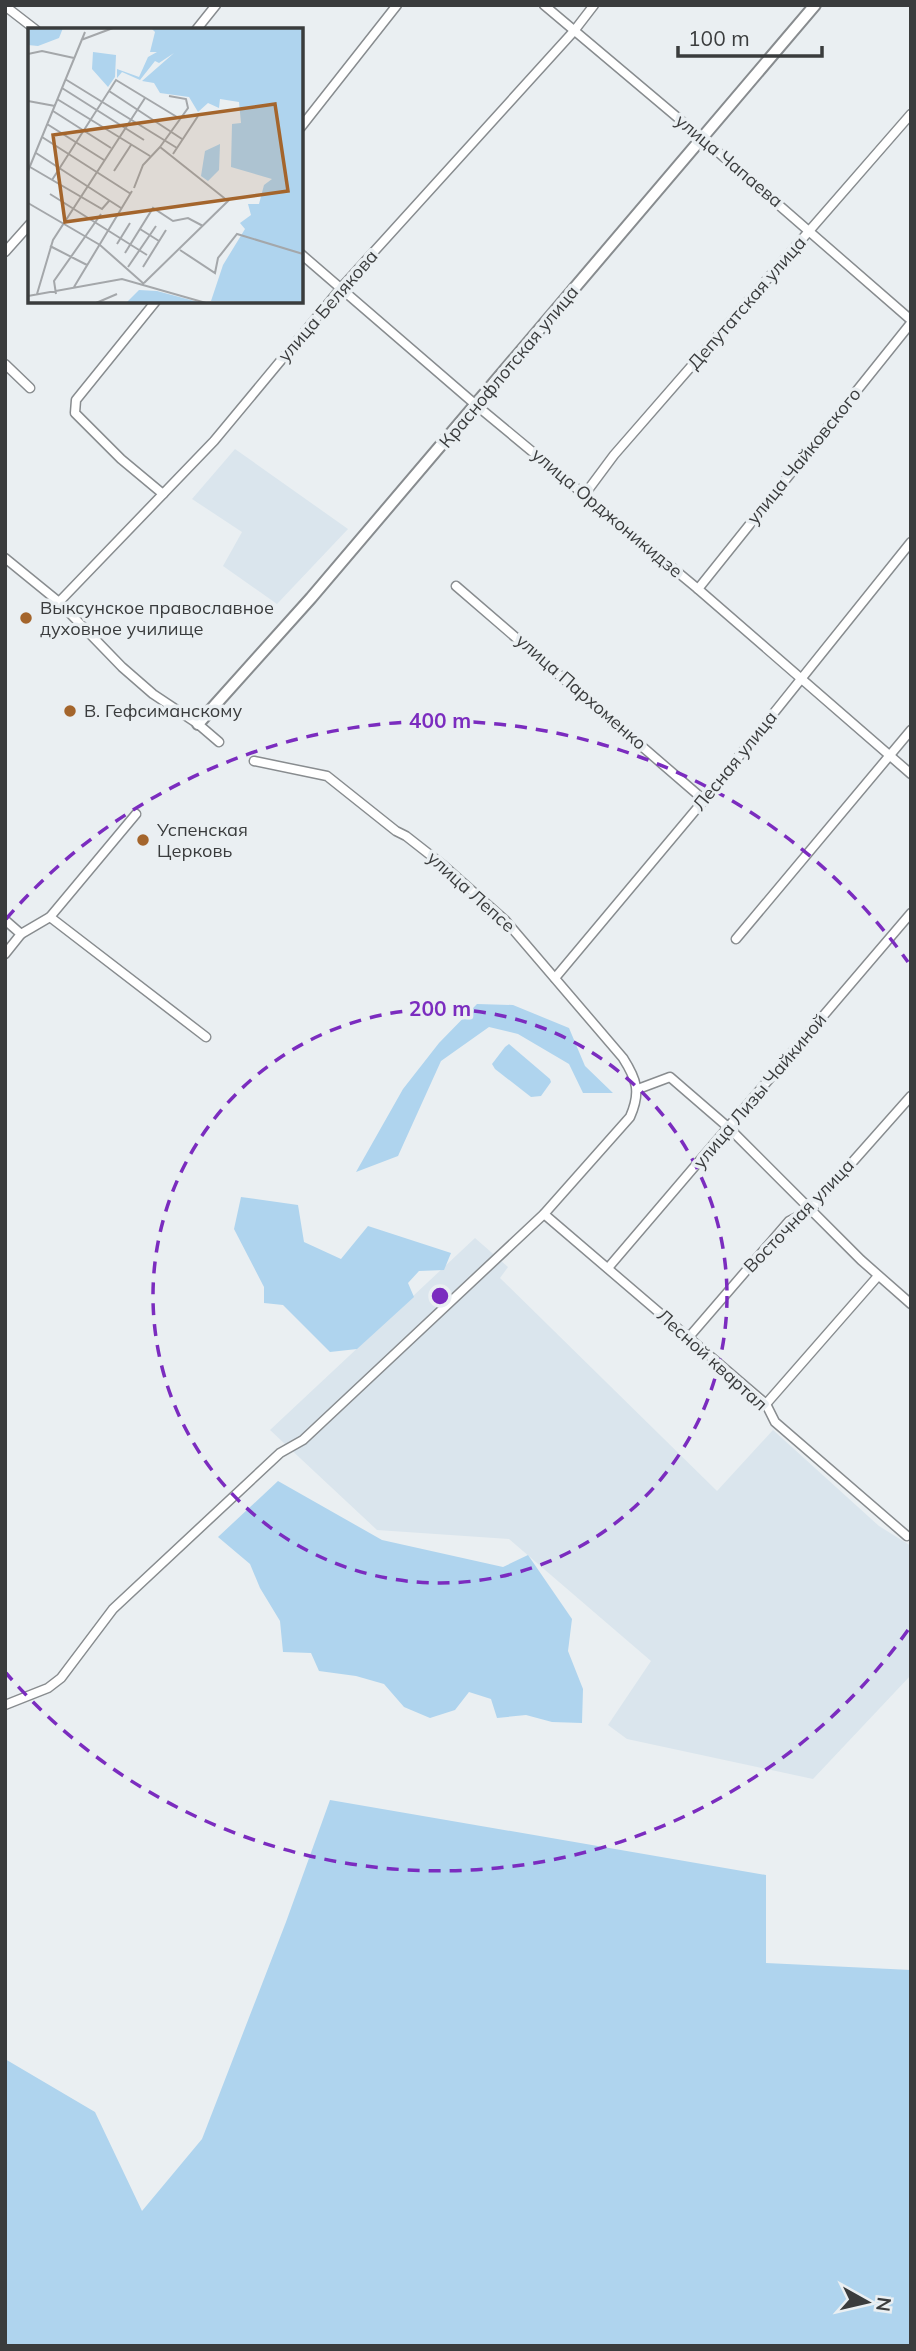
<svg xmlns="http://www.w3.org/2000/svg" width="916" height="2351" viewBox="0 0 916 2351" font-family="Mulish,sans-serif">
<rect width="100%" height="100%" fill="#eaeff2"/>
<g fill="#dae5ed">
<polygon points="235,449 348,529 277,604 223,566 242,532 192,499"/>
<polygon points="475,1238 508,1267 500,1278 717,1491 773,1430 879,1526 911,1546 911,1675 813,1779 627,1739 608,1725 651,1661 509,1539 377,1530 270,1430"/>
</g>
<g fill="#afd4ee">
<polygon points="477,1004 513,1005 569,1028 585,1066 613,1093 583,1093 569,1064 518,1034 489,1027 441,1061 398,1156 356,1172 403,1089 439,1043"/>
<polygon points="509,1044 550,1079 551,1082 541,1096 531,1097 495,1069 492,1064 505,1047"/>
<polygon points="241,1197 298,1205 304,1242 341,1259 368,1226 451,1253 444,1270 419,1271 408,1283 414,1297 357,1349 330,1352 283,1305 264,1303 264,1287 234,1229"/>
<polygon points="278,1481 382,1540 503,1567 528,1555 572,1619 568,1651 583,1689 582,1723 552,1722 526,1715 497,1718 491,1699 469,1692 455,1710 430,1718 404,1707 384,1684 356,1676 319,1671 311,1653 283,1652 280,1621 260,1588 250,1564 218,1537"/>
<polygon points="330,1800 766,1875 766,1963 911,1970 911,2346 5,2346 5,2059 95,2112 142,2211 202,2139 286,1922"/>
</g>
<g fill="none" stroke-linecap="round" stroke-linejoin="round">
<g stroke="#888c8f" stroke-width="11">
<g id="street">
<polyline points="544,5 703,139 911,320"/>
<polyline points="5,6 36,30"/>
<polyline points="196,30 216,5"/>
<polyline points="301,127 397,5"/>
<polyline points="5,252 30,224"/>
<polyline points="301,254 476,405 698,589 911,774"/>
<polyline points="156,301 76,400 75,413 121,459 163,494"/>
<polyline points="5,364 30,388"/>
<polyline points="585,494 614,455 911,114"/>
<polyline points="5,558 59,602 122,667 153,694 198,724 219,742"/>
<polyline points="456,586 704,800"/>
<polyline points="698,589 911,323"/>
<polyline points="59,602 214,441 341,288 574,31 594,5"/>
<polyline points="50,917 206,1037"/>
<polyline points="5,920 21,934 5,954"/>
<polyline points="21,934 50,917 136,814"/>
<polyline points="736,939 911,730"/>
<polyline points="555,978 704,800 911,542"/>
<polyline points="638,1089 670,1077 729,1128 861,1260 911,1304"/>
<polyline points="544,1214 766,1404 775,1422 907,1536"/>
<polyline points="608,1268 911,913"/>
<polyline points="689,1337 789,1221 810,1210 911,1096"/>
<polyline points="766,1404 878,1276"/>
<path d="M5 1705 48 1688 61 1678 113 1609 280 1453 303 1440 544 1214 630 1117C641 1092 637 1080 623 1058L505 920 443 865 406 836 396 831 327 776 254 761"/>
</g>
</g>
<g stroke="#888c8f" stroke-width="14">
<polyline id="secondary" points="198,724 311,598 815,5"/>
</g>
<use href="#street" stroke="#fff" stroke-width="8"/>
<use href="#secondary" stroke="#fff" stroke-width="10"/>
</g>
<g fill="none" stroke="#7b2cbf" stroke-width="3.5" stroke-dasharray="12 9">
<circle cx="440" cy="1296" r="287"/>
<path d="M908 1630A575 575 0 0 1 6 1673M6 919A575 575 0 0 1 908 962"/>
</g>
<g fill="#a4652c" stroke="#eaeff2" stroke-width="2.5">
<circle cx="26" cy="618" r="7"/>
<circle cx="70" cy="711" r="7"/>
<circle cx="143" cy="840" r="7"/>
</g>
<g text-anchor="middle" stroke-width="7" stroke-linejoin="round" paint-order="stroke">
<g font-size="18" fill="#3a3c3d" stroke="#eaeff2">
<text transform="translate(729 161) rotate(40)" y="6">улица Чапаева</text>
<text transform="translate(747 303) rotate(-49)" y="6">Депутатская улица</text>
<text transform="translate(328 306) rotate(-49)" y="6">улица Белякова</text>
<text transform="translate(509 367) rotate(-50)" y="6">Краснофлотская улица</text>
<text transform="translate(804 456) rotate(-51)" y="6">улица Чайковского</text>
<text transform="translate(607 513) rotate(40)" y="6">улица Орджоникидзе</text>
<text transform="translate(581 692) rotate(41)" y="6">улица Пархоменко</text>
<text transform="translate(735 761) rotate(-51)" y="6">Лесная улица</text>
<text transform="translate(471 892) rotate(42)" y="6">улица Лепсе</text>
<text transform="translate(760 1091) rotate(-50)" y="6">улица Лизы Чайкиной</text>
<text transform="translate(799 1216) rotate(-46)" y="6">Восточная улица</text>
<text transform="translate(712 1360) rotate(42)" y="6">Лесной квартал</text>
</g>
<g font-size="18" fill="#3a3c3d" stroke="#eaeff2" text-anchor="start">
<text x="40" y="614">Выксунское православное<tspan x="40" dy="21">духовное училище</tspan></text>
<text x="84" y="717">В. Гефсиманскому</text>
<text x="157" y="836">Успенская<tspan x="157" dy="21">Церковь</tspan></text>
</g>
</g>
<g transform="translate(28 28)">
<rect width="275" height="275" fill="#eaeff2"/>
<path d="M0 0H35L31 10 10 18 0 17ZM123 0H275V275L183 273 195 237 217 201 212 195 223 187 220 176H231L236 157 244 151 203 139 204 96 213 95 211 74 192 71 191 80 180 75 170 84 161 69 132 65 126 55 114 53 146 25 131 35 127 33 112 52 94 44 89 50V41L111 49 120 29 129 24H122L127 4ZM65 24 88 27 87 49 80 59 64 41ZM192 116 191 142 180 153 173 148 177 123ZM111 262 129 263 174 275H98Z" fill="#afd4ee"/>
<path fill="none" stroke="#a4a7aa" stroke-width="2" d="M53 12 85 0M0 26 14 23 46 30M37 51 149 120M34 60 116 112M81 63 154 111M29 71 122 128M0 73 27 78M25 83 83 120M19 96 76 132M14 109 103 166M132 119 160 80 158 71 141 68M8 125 93 180M145 126 170 88M2 139 74 181 81 173M0 143 57 4M86 143 103 117M24 152 88 52 149 89M106 160 115 137 132 119M22 166 119 227M0 175 72 217 116 256M112 201 131 213M89 216 102 195M22 218 59 237M152 222 187 245 190 230 209 206 275 226M97 225 125 180 145 193 160 190 175 198M100 239 128 198M115 239 138 202M116 255 200 173 132 119M46 259 104 163M9 266 25 212 117 70M28 266 26 253 73 186M0 268 94 251 178 275M68 275 89 266"/>
<path fill="#a4652c" fill-opacity="0.15" stroke="#a4652c" stroke-width="3.5" d="M247 76 260 163 37 194 25 107Z"/>
<rect width="275" height="275" fill="none" stroke="#3a3c3d" stroke-width="3.5"/>
</g>
<circle cx="440" cy="1296" r="10" fill="#7b2cbf" stroke="#eaeff2" stroke-width="3.5"/>
<g font-size="21" text-anchor="middle" font-weight="bold" fill="#7b2cbf" stroke="#eaeff2" stroke-width="7" stroke-linejoin="round" paint-order="stroke">
<text x="440" y="728">400 m</text>
<text x="440" y="1016">200 m</text>
</g>
<rect width="916" height="2351" fill="none" stroke="#3a3c3d" stroke-width="14"/>
<g transform="translate(867 2302) rotate(98)" stroke="#eaeff2" stroke-width="5" paint-order="stroke">
<path d="M0-5L12 26L0 18L-12 26Z" fill="#3a3c3d"/>
<text y="-10" font-size="19" font-weight="bold" text-anchor="middle" fill="#3a3c3d">N</text>
</g>
<path d="M678 46v10h144v-10" fill="none" stroke="#3a3c3d" stroke-width="3.5"/>
<text x="688" y="46" font-size="21" fill="#3a3c3d" stroke="#eaeff2" stroke-width="5" paint-order="stroke">100 m</text>
</svg>
